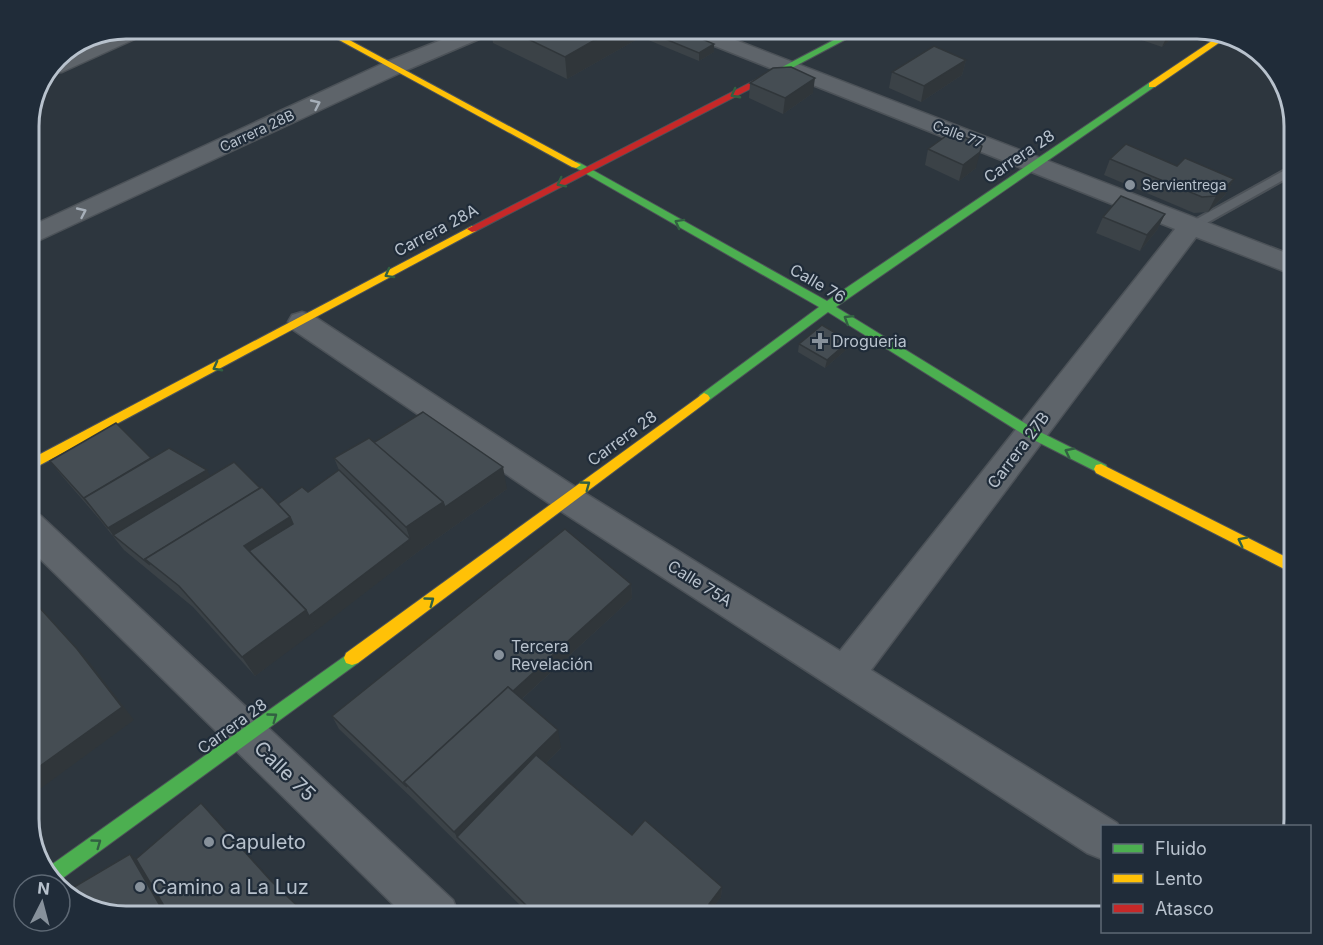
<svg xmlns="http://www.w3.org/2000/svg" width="1323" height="945" viewBox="0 0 1323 945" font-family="Inter,sans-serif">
<rect width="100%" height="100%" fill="#2d363e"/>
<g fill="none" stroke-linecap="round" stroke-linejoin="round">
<g stroke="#4c5258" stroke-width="4">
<polygon id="lane" points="1294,165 1294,174 1196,229 1191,230 1184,226"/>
</g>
<g stroke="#4c5258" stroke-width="3">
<g id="street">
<polygon points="126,29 151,29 148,33 62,72 51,73 60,57"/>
<polygon points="469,29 496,29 493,33 402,72 29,245 29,227 386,62"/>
<polygon points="679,29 707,29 1294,256 1294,275 1196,237 871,670 1117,823 1119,826 1102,826 1102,859 1087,853 556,508 292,329 288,322 292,315 302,312 312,315 580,490 840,651 1175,229 682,33"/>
<polygon points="29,512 41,516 453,900 459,916 405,916 29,548"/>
</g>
</g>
<g stroke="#4c5258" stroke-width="2">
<g id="fast">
<polygon points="855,29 865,29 771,79 763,77"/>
<polygon points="1149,83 1157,85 836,307 1036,430 1106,465 1108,469 1106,473 1101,474 1026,436 828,312 708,401 700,401 698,398 700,395 819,307 571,165 576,162 580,163 827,301"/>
<polygon points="352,651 358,653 360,658 358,663 56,883 44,870"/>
</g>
</g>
<g stroke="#4c5258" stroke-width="2">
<g id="slow">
<polygon points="319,29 329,29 581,165 576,168 572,167"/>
<polygon points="1219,36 1226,38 1155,87 1149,87 1149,83"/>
<polygon points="472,226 477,229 476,231 29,471 29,460"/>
<polygon points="704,393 708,395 710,398 708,401 358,663 352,665 346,663 344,658 346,653"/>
<polygon points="1101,464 1294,561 1294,574 1096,473 1094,469 1096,465"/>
</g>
</g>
<g stroke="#4c5258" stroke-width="2">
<polygon id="jam" points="765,75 773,77 476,231 472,232 467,229"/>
</g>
<use href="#lane" fill="#5e646a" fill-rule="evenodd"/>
<use href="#street" fill="#5e646a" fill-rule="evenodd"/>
<use href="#fast" fill="#4caf50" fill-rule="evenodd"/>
<use href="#slow" fill="#ffc107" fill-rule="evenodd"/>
<use href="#jam" fill="#c62828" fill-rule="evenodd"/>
</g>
<g fill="#3b4247">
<polygon points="491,28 676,28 714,52 699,61 641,37 567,79 493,43"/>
<polygon points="1107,28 1176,28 1171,39 1162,47"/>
<polygon points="966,60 962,75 921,102 889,88 892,72"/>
<polygon points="750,83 813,93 783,114 749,98"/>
<polygon points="928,149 976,168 959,181 925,165"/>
<polygon points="1110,159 1177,166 1234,179 1225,195 1208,212 1194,213 1104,175"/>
<polygon points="1165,214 1157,230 1140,251 1096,233 1103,217"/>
<polygon points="799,344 847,349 825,368 798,352"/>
<polygon points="373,443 507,489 415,554 255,676 193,607 124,550 100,520 62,476 50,461 151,458 210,476 260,488 278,504 308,492 339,470 334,458"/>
<polygon points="631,584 632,598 522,699 561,748 546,763 632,835 722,887 721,897 713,907 724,916 531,916 413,799 339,729 332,716"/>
</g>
<g fill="#30363a">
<polygon points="616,28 656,28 641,29 641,37 567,79 565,57"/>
<polygon points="1173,28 1176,28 1171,39 1162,47 1169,32"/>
<polygon points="714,44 714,52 699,61 699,53"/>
<polygon points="966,60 962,75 921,102 924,86"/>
<polygon points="815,78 813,93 783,114 785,98"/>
<polygon points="980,152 976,168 959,181 963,165"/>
<polygon points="1234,179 1225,195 1208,212 1216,196"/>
<polygon points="1165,214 1157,230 1140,251 1147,235"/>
<polygon points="849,341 847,349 825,368 827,360"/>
<polygon points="503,467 507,489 415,554 317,630 309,616 410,539 406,527 443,502"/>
<polygon points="207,470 219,492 113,535 108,528"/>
<polygon points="290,517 301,538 260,564 244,546"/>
<polygon points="631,584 632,598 417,795 408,786"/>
<polygon points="29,595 90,663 134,720 29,797"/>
<polygon points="306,610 317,630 255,676 242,657"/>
<polygon points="558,730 561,748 465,845 457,837 454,832"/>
<polygon points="201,803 212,814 281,891 271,881"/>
<polygon points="130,854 149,869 177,916 166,916"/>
<polygon points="722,887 721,897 708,914 709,904"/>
</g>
<g fill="#454d53" stroke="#30363a" stroke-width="1.5">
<polygon points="505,28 616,28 565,57"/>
<polygon points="642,28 676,28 714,44 699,53 641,29"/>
<polygon points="1158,28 1173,28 1169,32"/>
<polygon points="934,46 966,60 924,86 892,72"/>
<polygon points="791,67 815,78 785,98 750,83 773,68"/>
<polygon points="953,131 982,146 980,152 963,165 928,149"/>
<polygon points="1126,144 1177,166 1185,158 1234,179 1216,196 1202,197 1110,159"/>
<polygon points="1121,196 1165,214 1147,235 1103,217"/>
<polygon points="822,325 849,341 827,360 799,344"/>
<polygon points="423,412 503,467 445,507 443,502 373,443"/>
<polygon points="116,423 151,458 84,498 89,504 50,461"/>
<polygon points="369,438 443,502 406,527 334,458"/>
<polygon points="169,448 207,470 108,528 84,498"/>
<polygon points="234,462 260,488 145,559 150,565 113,535"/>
<polygon points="339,470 410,539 309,616 306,610 249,551 293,524 290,517 278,504 302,487 308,492"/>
<polygon points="262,487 290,517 244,546 306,610 242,657 179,586 145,559"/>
<polygon points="565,529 631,584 513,691 508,687 404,782 407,787 332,716"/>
<polygon points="29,596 77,649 122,707 29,774"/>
<polygon points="508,687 558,730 454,832 404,782"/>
<polygon points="536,755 632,835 645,820 722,887 709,904 724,916 537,916 457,837"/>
<polygon points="201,803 271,881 308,916 170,916 136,859"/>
<polygon points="130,854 166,916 125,916 67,897 64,893"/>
</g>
<defs><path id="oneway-chevron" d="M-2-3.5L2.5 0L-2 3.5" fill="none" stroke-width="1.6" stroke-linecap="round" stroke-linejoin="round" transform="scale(1.5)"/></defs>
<g stroke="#326042">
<use href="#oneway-chevron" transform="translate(735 94) rotate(152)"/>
<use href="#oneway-chevron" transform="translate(561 183) rotate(153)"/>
<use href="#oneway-chevron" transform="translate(679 223) rotate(-151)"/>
<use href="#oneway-chevron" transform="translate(389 274) rotate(151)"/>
<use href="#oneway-chevron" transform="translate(848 319) rotate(-148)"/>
<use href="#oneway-chevron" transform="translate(217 367) rotate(152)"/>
<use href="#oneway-chevron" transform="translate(1069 452) rotate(-153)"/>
<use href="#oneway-chevron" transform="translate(586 485) rotate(-36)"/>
<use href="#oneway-chevron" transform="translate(1242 541) rotate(-153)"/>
<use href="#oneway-chevron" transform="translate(430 601) rotate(-36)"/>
<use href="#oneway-chevron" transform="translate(273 717) rotate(-36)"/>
<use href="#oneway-chevron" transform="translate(97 843) rotate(-36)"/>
</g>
<g stroke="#a6afb9">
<use href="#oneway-chevron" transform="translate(316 104) rotate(-25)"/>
<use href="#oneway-chevron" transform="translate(82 212) rotate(-25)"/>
</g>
<g fill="#87919b" stroke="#202c39" stroke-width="2">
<circle cx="1130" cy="185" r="6"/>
<path d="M817 332h6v6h6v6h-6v6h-6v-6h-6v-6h6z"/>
<circle cx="499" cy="655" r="6"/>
<circle cx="209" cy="842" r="6"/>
<circle cx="140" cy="887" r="6"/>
</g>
<g text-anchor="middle" stroke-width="4.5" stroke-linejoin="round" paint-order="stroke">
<g font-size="14" fill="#b8c2cd" stroke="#202c39">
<text transform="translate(257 131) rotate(-25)" y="5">Carrera 28B</text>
<text transform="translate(958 134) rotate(21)" y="5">Calle 77</text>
</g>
<g font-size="14" fill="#b8c2cd" stroke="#202c39" text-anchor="start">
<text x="1142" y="190">Servientrega</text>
</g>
<g font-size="16" fill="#b8c2cd" stroke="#202c39">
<text transform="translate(1019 156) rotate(-34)" y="6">Carrera 28</text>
<text transform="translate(436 230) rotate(-28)" y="6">Carrera 28A</text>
<text transform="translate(818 283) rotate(30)" y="6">Calle 76</text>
<text transform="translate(622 438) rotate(-36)" y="6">Carrera 28</text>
<text transform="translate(1018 450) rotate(-53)" y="6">Carrera 27B</text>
<text transform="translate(700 583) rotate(32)" y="6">Calle 75A</text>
<text transform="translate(232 726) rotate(-36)" y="6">Carrera 28</text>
</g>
<g font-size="16" fill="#b8c2cd" stroke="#202c39" text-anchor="start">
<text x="832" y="347">Drogueria</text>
<text x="511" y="652">Tercera<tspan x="511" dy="18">Revelación</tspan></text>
</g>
<g font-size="20" fill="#b8c2cd" stroke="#202c39">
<text transform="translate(285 771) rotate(44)" y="7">Calle 75</text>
</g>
<g font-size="20" fill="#b8c2cd" stroke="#202c39" text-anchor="start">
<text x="221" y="849">Capuleto</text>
<text x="152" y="894">Camino a La Luz</text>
</g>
</g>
<path d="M0 0H1323V945H0ZM126 39H1197A87 87 0 0 1 1284 126V819A87 87 0 0 1 1197 906H126A87 87 0 0 1 39 819V126A87 87 0 0 1 126 39Z" fill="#202c39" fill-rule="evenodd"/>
<path fill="none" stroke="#b8c2cd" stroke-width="3" d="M126 39H1197A87 87 0 0 1 1284 126V819A87 87 0 0 1 1197 906H126A87 87 0 0 1 39 819V126A87 87 0 0 1 126 39Z"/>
<rect x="1101" y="825" width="210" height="108" fill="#202c39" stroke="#5d6874" stroke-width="1.5"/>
<rect x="1113" y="844" width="30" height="9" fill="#4caf50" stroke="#5d6874" stroke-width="1.5"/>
<text x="1155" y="855" font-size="18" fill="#b8c2cd">Fluido</text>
<rect x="1113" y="874" width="30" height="9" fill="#ffc107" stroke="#5d6874" stroke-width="1.5"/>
<text x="1155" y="885" font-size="18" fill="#b8c2cd">Lento</text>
<rect x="1113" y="904" width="30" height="9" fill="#c62828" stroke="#5d6874" stroke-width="1.5"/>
<text x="1155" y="915" font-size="18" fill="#b8c2cd">Atasco</text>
<g transform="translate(42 903) rotate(6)"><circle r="28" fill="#202c39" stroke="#5d6874" stroke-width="1.5"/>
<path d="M0-4.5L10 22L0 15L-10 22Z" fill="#87919b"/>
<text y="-9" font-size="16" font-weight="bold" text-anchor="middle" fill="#b8c2cd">N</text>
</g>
</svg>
